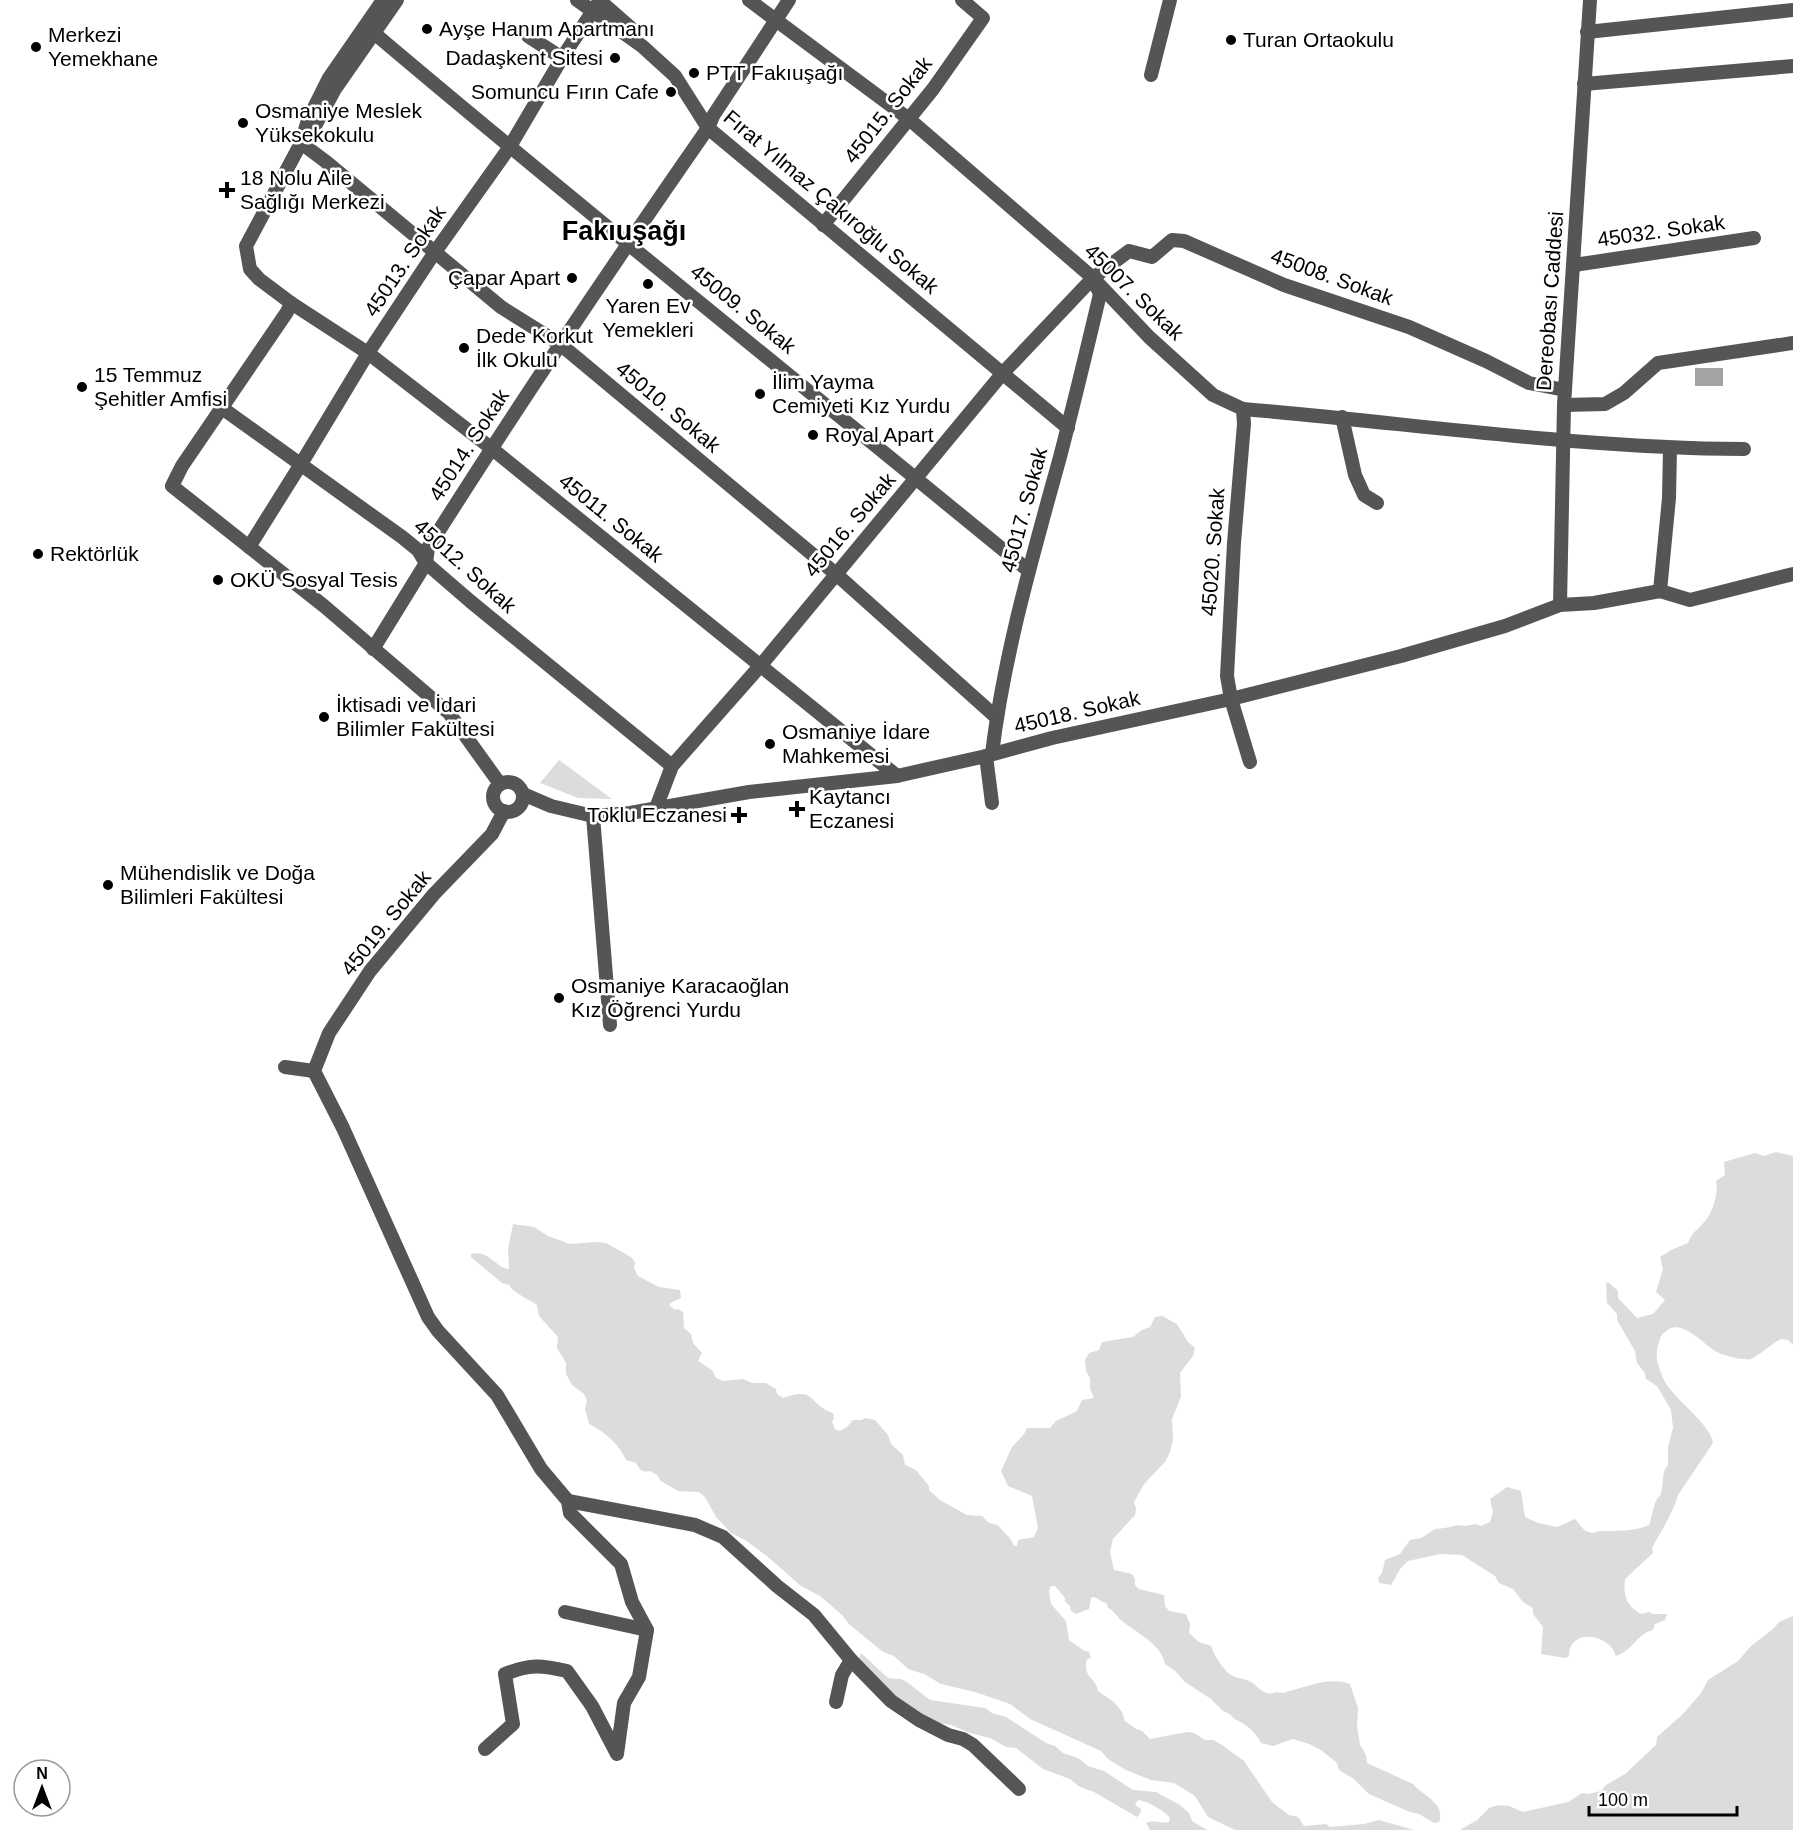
<svg xmlns="http://www.w3.org/2000/svg" width="1793" height="1830" viewBox="0 0 1793 1830" font-family="Helvetica,sans-serif">
<rect width="100%" height="100%" fill="#fff"/>
<g fill="#dcdcdc">
<polygon points="559,760 612,799 578,798 540,783"/>
<path d="M1776 1152 1793 1156V1345L1788 1340 1781 1339C1773 1343 1758 1356 1751 1359 1744 1361 1721 1355 1715 1351 1703 1343 1683 1321 1669 1329 1665 1332 1661 1334 1660 1339 1654 1356 1657 1363 1663 1378 1671 1397 1711 1424 1713 1443L1678 1495C1674 1511 1660 1533 1652 1548L1653 1553 1625 1579C1623 1595 1626 1607 1642 1614L1649 1612 1652 1614H1667L1665 1620 1655 1624 1653 1630C1635 1635 1634 1650 1616 1656 1609 1633 1569 1628 1569 1656L1565 1658 1541 1654 1543 1627 1533 1614V1608L1523 1602 1513 1589 1499 1583 1495 1576 1462 1555 1440 1554 1408 1561 1400 1569 1391 1585 1379 1583 1378 1578 1382 1573 1385 1560 1400 1554 1410 1540 1421 1538 1435 1529 1445 1528 1458 1525 1466 1526 1475 1524 1481 1526 1490 1522 1493 1512 1490 1499 1507 1487 1521 1491 1525 1517 1538 1523 1557 1527 1575 1519C1580 1524 1583 1531 1589 1532 1594 1534 1598 1531 1603 1531 1616 1531 1640 1531 1650 1524 1650 1521 1655 1502 1656 1501 1660 1493 1658 1501 1661 1493 1664 1483 1661 1472 1668 1465V1447L1673 1428 1671 1410 1657 1386 1646 1379 1645 1373 1637 1363 1635 1351 1617 1320V1314L1607 1303 1606 1283 1608 1282 1618 1291V1298L1637 1318 1653 1314 1665 1300 1656 1292 1663 1269 1660 1257 1671 1250 1688 1243C1691 1232 1702 1227 1708 1217 1713 1210 1719 1190 1716 1181L1725 1175 1724 1162 1755 1153 1764 1156Z"/>
<path d="M513 1224 534 1227 548 1236 570 1244 596 1242 606 1243 631 1257 635 1262 634 1268 638 1276 659 1287 680 1290 681 1298 672 1302 669 1305 675 1310 678 1309 683 1312 684 1328 691 1334 693 1343 702 1353 698 1361 712 1370 716 1378 723 1381 743 1379 752 1383H766L776 1389 777 1394 783 1398C817 1386 807 1404 833 1413L834 1418 832 1422 835 1429 840 1431 847 1427 853 1420H862L865 1418 875 1420 888 1435 891 1444 903 1455 905 1465 916 1470 929 1486V1490L940 1500 967 1515 982 1516 989 1523 998 1525C1004 1534 1010 1535 1014 1546H1017L1018 1540 1034 1537 1038 1528 1032 1496 1008 1486 1001 1471 1012 1447 1024 1434 1027 1428H1050L1056 1421 1077 1411 1082 1400 1094 1398 1090 1389V1378L1086 1371 1085 1360 1089 1353 1099 1350 1102 1342 1133 1337 1142 1330 1150 1327 1155 1317 1162 1316 1177 1324 1188 1342 1195 1348 1193 1356 1180 1373 1181 1397 1172 1419 1173 1440 1170 1452 1165 1462 1144 1484 1134 1502 1136 1509 1135 1515 1113 1539 1110 1552 1114 1570 1132 1574 1135 1579V1585L1139 1589 1164 1595 1165 1606 1169 1611 1186 1614 1190 1624 1189 1633 1199 1642 1211 1646C1214 1655 1224 1672 1233 1676 1239 1679 1246 1679 1251 1682 1260 1688 1265 1697 1276 1692L1283 1693C1304 1688 1328 1676 1350 1684L1358 1708 1357 1726 1360 1745 1366 1755 1367 1763 1413 1784C1423 1796 1446 1803 1439 1822L1434 1823 1419 1814 1410 1812 1369 1794 1354 1779 1339 1770 1337 1763 1321 1750 1309 1744 1293 1739 1273 1746 1261 1743C1256 1732 1245 1723 1234 1719L1230 1714 1223 1711 1211 1699 1185 1682 1175 1671 1165 1664C1162 1645 1136 1632 1122 1621 1117 1617 1115 1611 1108 1608L1107 1604 1094 1597 1091 1598 1089 1609 1076 1614 1071 1611 1070 1606 1065 1602V1598L1055 1586H1051L1049 1591 1051 1604 1066 1621 1069 1640 1083 1650 1089 1652 1091 1658 1087 1659C1082 1678 1096 1677 1098 1691L1114 1702 1122 1712 1125 1721 1136 1729 1142 1731 1150 1739 1187 1732 1194 1733 1205 1740H1213L1222 1745 1244 1761 1272 1802 1289 1815 1298 1817 1304 1826 1326 1824 1330 1827 1364 1824 1379 1820 1414 1830H1235L1208 1817 1195 1796 1187 1791 1174 1783 1151 1780 1126 1770 1108 1759 1101 1751 1030 1719 1010 1704 975 1692 941 1684 924 1674 908 1669 894 1656 883 1652 849 1624 842 1615 820 1596 801 1586 768 1557 745 1540 731 1533 716 1517 705 1497 699 1492 678 1491 661 1481 657 1475 650 1471C642 1473 640 1470 636 1463L626 1460C620 1445 604 1431 589 1424L585 1409 587 1400 584 1394 572 1385 566 1374V1363L557 1348 558 1337 539 1316 537 1305C529 1299 513 1293 509 1285L502 1283 471 1257V1254C488 1249 495 1267 509 1269L508 1249Z"/>
<polygon points="1793,1616 1793,1830 1460,1830 1477,1820 1489,1808 1498,1805 1509,1806 1523,1812 1568,1802 1582,1793 1589,1794 1601,1791 1606,1785 1625,1774 1656,1745 1657,1737 1684,1713 1701,1693 1708,1680 1738,1661 1751,1646 1773,1629 1779,1622"/>
<path d="M861 1653 888 1678 901 1679 907 1682 930 1700 985 1708 992 1713 1006 1717 1046 1743 1055 1746 1063 1753 1078 1758 1088 1766 1104 1771 1133 1790 1156 1792 1165 1797 1180 1805 1189 1813 1192 1821 1207 1830H1150L1146 1823C1155 1819 1161 1824 1169 1822L1170 1818C1164 1810 1147 1801 1138 1800L1135 1805 1141 1809V1812L1137 1817 1094 1792 1080 1787 1070 1779 1043 1769 1016 1748 1006 1747 990 1738 970 1733 951 1725 929 1721 910 1706 896 1699 865 1668 859 1658Z"/>
</g>
<rect fill="#a3a3a3" x="1695" y="368" width="28" height="18"/>
<g fill="none" stroke-linecap="round" stroke-linejoin="round">
<g stroke="#555" stroke-width="14">
<polyline points="383,0 329,78 308,120 301,143 246,246 250,269 259,279 291,303 287,312 182,466 172,486 324,606 449,713 500,784"/>
<polyline points="577,0 642,46 675,76 708,128 1068,428"/>
<polyline points="599,0 631,28"/>
<path d="M749 0 909 119 1093 278 1149 337 1213 395 1243 409C1410 423 1576 448 1744 449"/>
<polyline points="1587,32 1793,10"/>
<path d="M374 33C590 216 811 392 1029 571"/>
<polyline points="528,36 562,58"/>
<polyline points="1151,75 1170,0"/>
<polyline points="1584,84 1793,66"/>
<polyline points="315,126 335,89 397,0"/>
<polyline points="301,143 325,161 501,307 560,344 836,574 996,717"/>
<polyline points="823,225 933,89 983,18 962,0"/>
<polyline points="1574,265 1754,238"/>
<polyline points="291,303 368,353 491,448 897,776"/>
<polyline points="1564,405 1605,404 1624,393 1658,363 1793,343"/>
<polyline points="222,408 402,537 418,550 426,563 470,601 672,766"/>
<polyline points="1243,409 1244,424 1234,543 1227,676 1231,699 1250,762"/>
<polyline points="1342,417 1355,475 1364,495 1377,503"/>
<polyline points="249,547 301,464 368,353 435,252 509,148 562,58 600,0"/>
<polyline points="1660,591 1669,498 1670,449"/>
<polyline points="1560,605 1564,405 1590,0"/>
<path d="M373 649 426 563 428 548C518 405 612 266 708 128L713 116 789 0"/>
<path d="M992 754C1004 654 1033 555 1060 457 1074 403 1087 349 1100 294L1095 283"/>
<polyline points="986,756 992,803"/>
<circle cx="508" cy="797" r="15"/>
<polyline points="523,794 551,806 593,816 630,813 749,792 897,776 986,756 1052,738 1231,699 1401,656 1505,626 1560,605 1594,603 1660,591 1690,600 1793,574"/>
<polyline points="656,808 672,766 761,665 1002,374 1093,278 1129,251 1152,257 1172,240 1184,241 1284,285 1409,327 1486,361 1529,383 1565,390"/>
<polyline points="593,816 610,1025"/>
<polyline points="285,1067 314,1071"/>
<path d="M314 1071 343 1128 428 1317 438 1331 497 1395 541 1469 568 1501 570 1513 621 1564 632 1602 647 1630 639 1677 624 1703 617 1754 592 1706 567 1671C541 1665 530 1664 505 1674L513 1724 485 1749"/>
<polyline points="314,1071 329,1033 370,971 434,894 492,834 504,811"/>
<polyline points="568,1501 695,1525 723,1537 777,1586 814,1615 851,1660 891,1701 919,1720 948,1735 963,1739 973,1745 1019,1789"/>
<polyline points="565,1612 647,1630"/>
<polyline points="836,1702 842,1675 851,1660"/>
</g>
</g>
<g fill="#000" stroke="#fff" stroke-width="2">
<circle cx="427" cy="29" r="6"/>
<circle cx="1231" cy="40" r="6"/>
<circle cx="36" cy="47" r="6"/>
<circle cx="615" cy="58" r="6"/>
<circle cx="694" cy="73" r="6"/>
<circle cx="671" cy="92" r="6"/>
<circle cx="243" cy="123" r="6"/>
<path d="M224 181h6v6h6v6h-6v6h-6v-6h-6v-6h6z"/>
<circle cx="572" cy="278" r="6"/>
<circle cx="648" cy="284" r="6"/>
<circle cx="464" cy="348" r="6"/>
<circle cx="82" cy="387" r="6"/>
<circle cx="760" cy="394" r="6"/>
<circle cx="813" cy="435" r="6"/>
<circle cx="38" cy="554" r="6"/>
<circle cx="218" cy="580" r="6"/>
<circle cx="324" cy="717" r="6"/>
<circle cx="770" cy="744" r="6"/>
<path d="M794 800h6v6h6v6h-6v6h-6v-6h-6v-6h6z"/>
<path d="M736 806h6v6h6v6h-6v6h-6v-6h-6v-6h6z"/>
<circle cx="108" cy="885" r="6"/>
<circle cx="559" cy="998" r="6"/>
</g>
<g text-anchor="middle" stroke-width="5" stroke-linejoin="round" paint-order="stroke">
<g font-size="21" fill="#000" stroke="#fff" text-anchor="start">
<text x="439" y="36">Ayşe Hanım Apartmanı</text>
<text x="48" y="42">Merkezi<tspan x="48" dy="24">Yemekhane</tspan></text>
<text x="1243" y="47">Turan Ortaokulu</text>
<text x="603" y="65" text-anchor="end">Dadaşkent Sitesi</text>
<text x="706" y="80">PTT Fakıuşağı</text>
<text x="659" y="99" text-anchor="end">Somuncu Fırın Cafe</text>
<text x="255" y="118">Osmaniye Meslek<tspan x="255" dy="24">Yüksekokulu</tspan></text>
<text x="240" y="185">18 Nolu Aile<tspan x="240" dy="24">Sağlığı Merkezi</tspan></text>
<text x="560" y="285" text-anchor="end">Çapar Apart</text>
<text x="648" y="313" text-anchor="middle">Yaren Ev<tspan x="648" dy="24">Yemekleri</tspan></text>
<text x="476" y="343">Dede Korkut<tspan x="476" dy="24">İlk Okulu</tspan></text>
<text x="94" y="382">15 Temmuz<tspan x="94" dy="24">Şehitler Amfisi</tspan></text>
<text x="772" y="389">İlim Yayma<tspan x="772" dy="24">Cemiyeti Kız Yurdu</tspan></text>
<text x="825" y="442">Royal Apart</text>
<text x="50" y="561">Rektörlük</text>
<text x="230" y="587">OKÜ Sosyal Tesis</text>
<text x="336" y="712">İktisadi ve İdari<tspan x="336" dy="24">Bilimler Fakültesi</tspan></text>
<text x="782" y="739">Osmaniye İdare<tspan x="782" dy="24">Mahkemesi</tspan></text>
<text x="809" y="804">Kaytancı<tspan x="809" dy="24">Eczanesi</tspan></text>
<text x="727" y="822" text-anchor="end">Toklu Eczanesi</text>
<text x="120" y="880">Mühendislik ve Doğa<tspan x="120" dy="24">Bilimleri Fakültesi</tspan></text>
<text x="571" y="993">Osmaniye Karacaoğlan<tspan x="571" dy="24">Kız Öğrenci Yurdu</tspan></text>
</g>
<g font-size="21" fill="#000" stroke="#fff">
<text transform="translate(888 110) rotate(-52)" y="7">45015. Sokak</text>
<text transform="translate(831 202) rotate(40)" y="7">Fırat Yılmaz Çakıroğlu Sokak</text>
<text transform="translate(1661 231) rotate(-8)" y="7">45032. Sokak</text>
<text transform="translate(405 261) rotate(-56)" y="7">45013. Sokak</text>
<text transform="translate(1332 277) rotate(20)" y="7">45008. Sokak</text>
<text transform="translate(1134 292) rotate(44)" y="7">45007. Sokak</text>
<text transform="translate(1550 301) rotate(-86)" y="7">Dereobası Caddesi</text>
<text transform="translate(743 309) rotate(39)" y="7">45009. Sokak</text>
<text transform="translate(668 407) rotate(40)" y="7">45010. Sokak</text>
<text transform="translate(469 445) rotate(-57)" y="7">45014. Sokak</text>
<text transform="translate(1024 510) rotate(-75)" y="7">45017. Sokak</text>
<text transform="translate(611 518) rotate(39)" y="7">45011. Sokak</text>
<text transform="translate(850 525) rotate(-50)" y="7">45016. Sokak</text>
<text transform="translate(1213 552) rotate(-86)" y="7">45020. Sokak</text>
<text transform="translate(465 566) rotate(42)" y="7">45012. Sokak</text>
<text transform="translate(1077 712) rotate(-13)" y="7">45018. Sokak</text>
<text transform="translate(386 923) rotate(-51)" y="7">45019. Sokak</text>
</g>
<g font-size="27" font-weight="bold" fill="#000" stroke="#fff">
<text x="624" y="240">Fakıuşağı</text>
</g>
</g>
<g transform="translate(42 1788)"><circle r="28" fill="#ffffff" stroke="#999999" stroke-width="1.5"/>
<path d="M0-4.5L10 22L0 15L-10 22Z" fill="#000000"/>
<text y="-9" font-size="16" font-weight="bold" text-anchor="middle" fill="#000000">N</text>
</g>
<path d="M1589 1806v9h148v-9" fill="none" stroke="#000000" stroke-width="3"/>
<text x="1598" y="1806" font-size="18" fill="#000000" stroke="#ffffff" stroke-width="4.5" paint-order="stroke">100 m</text>
</svg>
